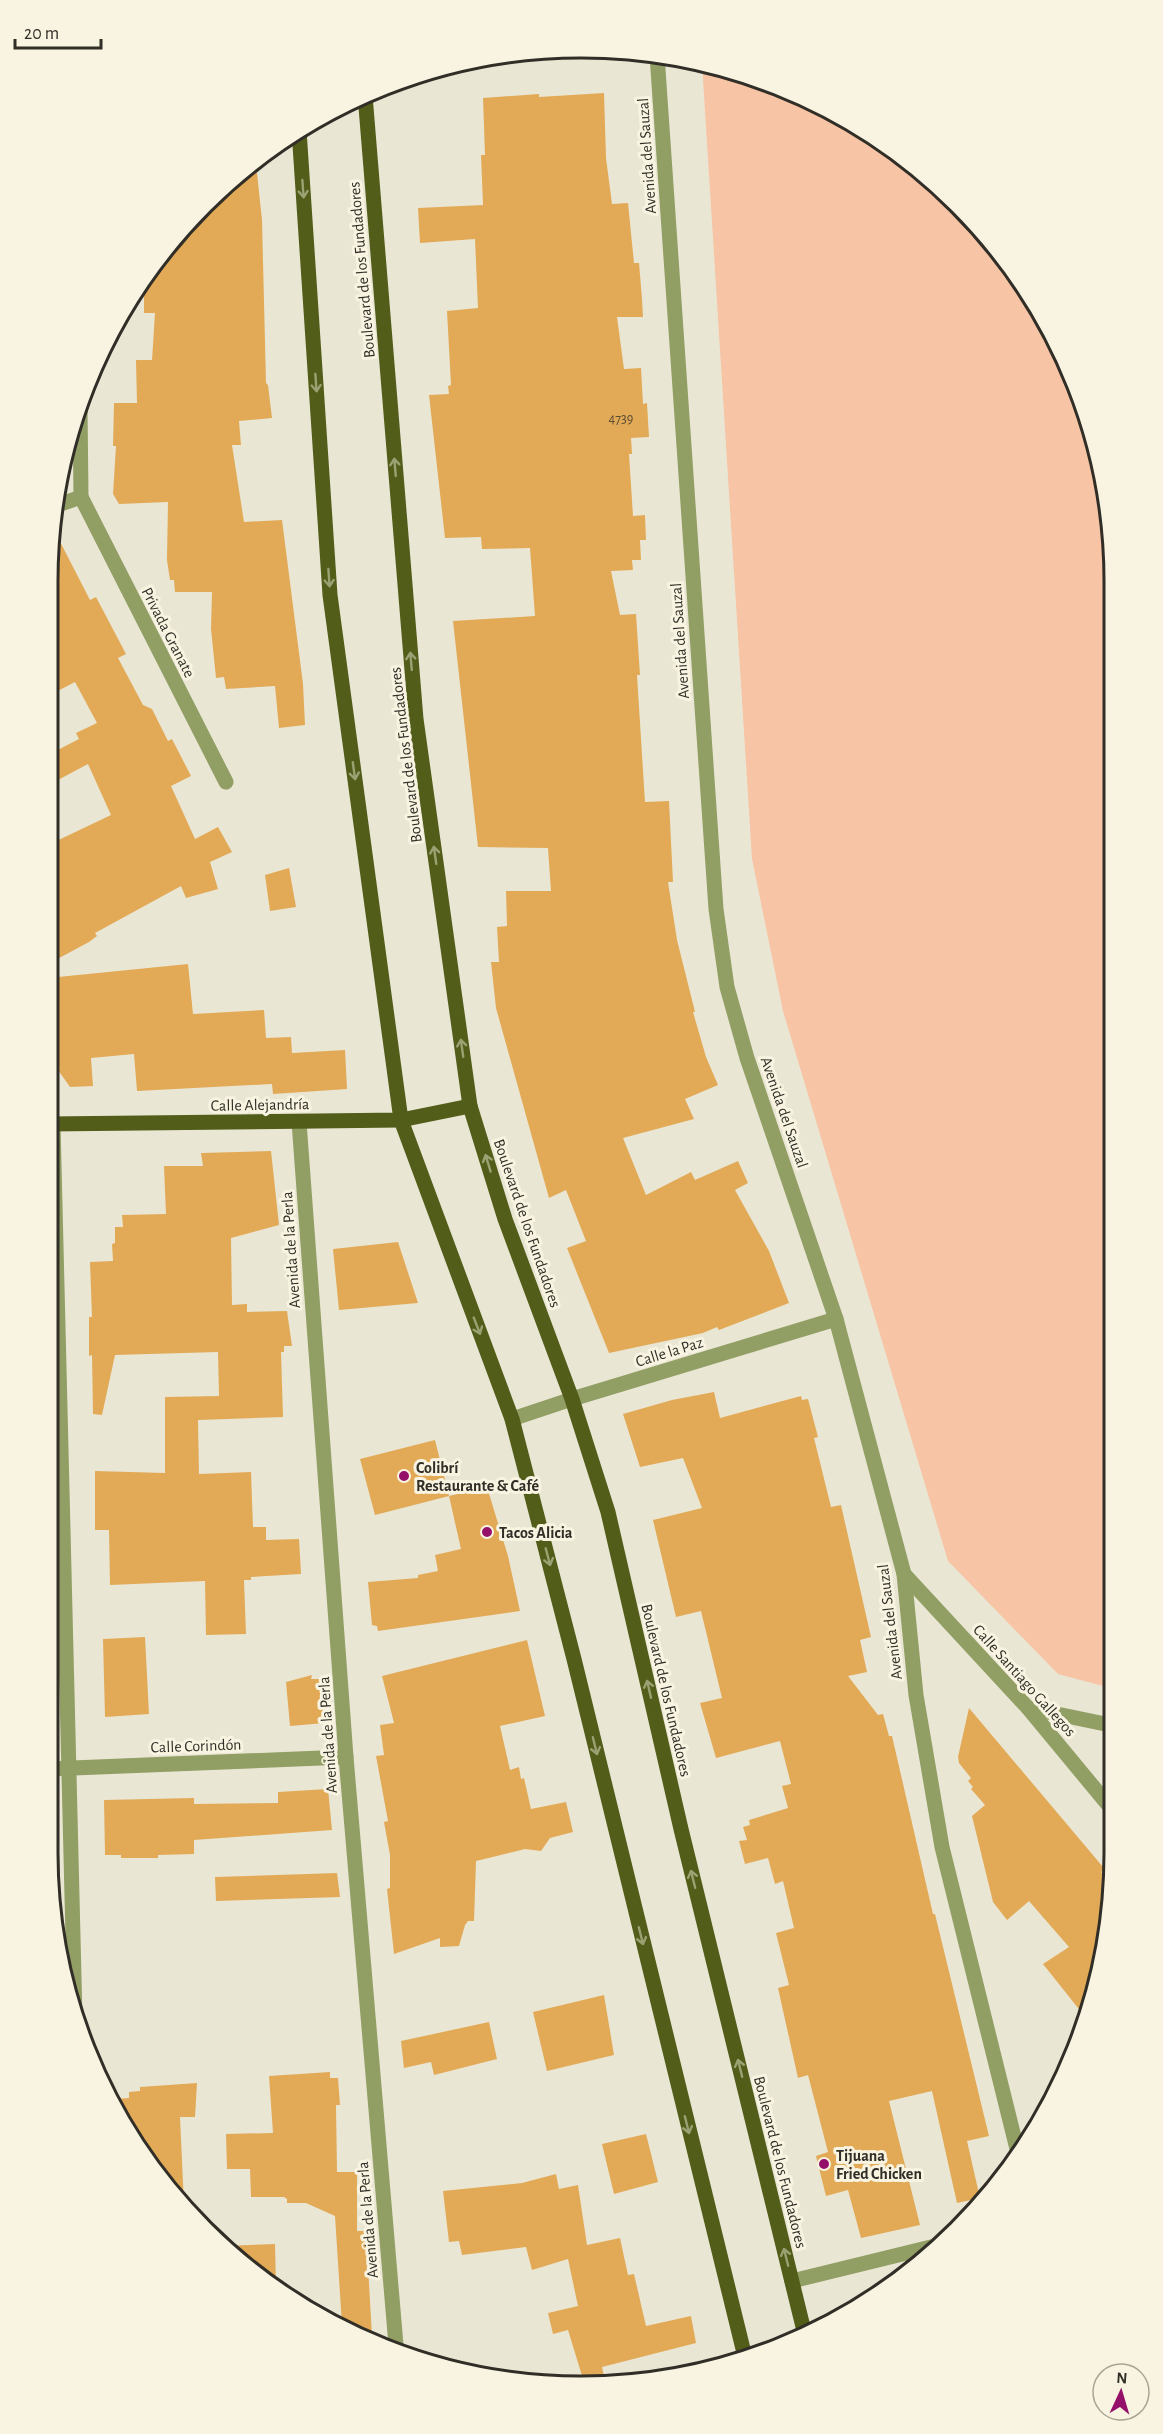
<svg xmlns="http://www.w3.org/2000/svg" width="1163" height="2434" viewBox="0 0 1163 2434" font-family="'Alegreya Sans',sans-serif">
<rect width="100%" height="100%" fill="#eae6d4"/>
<polygon fill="#f7c4a5" points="702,63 786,89 906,158 1005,256 1074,377 1110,512 1114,1689 1058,1674 948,1561 783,1011 752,859"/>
<g fill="#e2aa57">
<polygon points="604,93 606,158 612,204 628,203 634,263 639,263 642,299 643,317 617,317 624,369 641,368 643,404 647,403 649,437 631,438 632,454 629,454 633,516 645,515 646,540 640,540 641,560 632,560 633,570 611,571 620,615 636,614 640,675 637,675 645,802 669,801 673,882 668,882 677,940 695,1012 693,1012 706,1057 718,1085 685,1099 694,1119 623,1138 646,1195 691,1172 695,1180 738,1161 748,1183 735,1190 769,1251 789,1303 719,1330 717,1327 703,1333 609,1353 567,1248 586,1241 566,1190 549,1198 496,1008 491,962 499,962 497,927 507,926 506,891 551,891 548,848 478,847 453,621 535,616 530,548 482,549 481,537 445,538 429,395 449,394 448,386 451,385 447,311 478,308 475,239 420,243 418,208 483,205 481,155 485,155 483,98 539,94 539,97"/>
<polygon points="257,173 262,220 266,383 268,385 272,418 239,421 241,445 232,445 244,522 282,520 303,684 305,725 279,728 275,686 226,689 224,677 216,678 211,629 212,592 175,592 174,580 170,580 167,560 168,502 119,504 113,494 116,446 113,446 114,403 137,403 136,360 152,360 155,313 144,313 144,277 205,204 240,175"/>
<polygon points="53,528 90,600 96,597 126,654 118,658 143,705 152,709 168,741 172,739 191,776 171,786 195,839 218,827 232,852 210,862 218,889 186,898 181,886 95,933 97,936 89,942 48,964 48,845 111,815 88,764 58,780 48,761 48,755 79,739 76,733 97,723 75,682 48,696 48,581"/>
<polygon points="289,868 296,907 270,911 265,875"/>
<polygon points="188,964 193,1014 264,1010 266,1038 291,1037 292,1053 345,1050 347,1089 273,1094 272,1084 137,1091 134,1054 91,1058 93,1086 70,1087 58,1070 60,1069 48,1047 48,978"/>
<polygon points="271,1151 279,1225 231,1238 232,1305 247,1304 247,1312 287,1311 292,1346 284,1346 284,1352 281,1352 283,1417 198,1420 199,1474 251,1472 253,1527 266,1527 266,1540 299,1539 301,1574 251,1577 251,1580 244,1580 246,1634 206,1635 205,1581 110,1585 109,1530 95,1530 95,1471 165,1473 165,1397 219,1396 218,1352 115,1355 102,1415 93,1414 92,1355 89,1356 89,1317 92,1317 90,1262 113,1261 112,1244 115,1243 115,1227 123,1227 122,1215 166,1214 164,1166 203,1166 201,1153"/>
<polygon points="398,1242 418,1303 339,1310 333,1249"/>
<polygon points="714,1392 720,1418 801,1396 802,1400 808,1399 818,1437 814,1438 831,1507 841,1505 871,1637 860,1640 867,1672 848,1676 878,1715 883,1714 889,1736 892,1736 933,1914 935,1914 989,2136 967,2141 980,2198 957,2203 932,2091 889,2101 920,2225 861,2238 848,2190 826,2196 816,2156 828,2152 808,2075 798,2078 778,1988 789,1985 776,1933 794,1928 783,1881 775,1884 768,1858 745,1864 739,1841 747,1840 743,1827 750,1825 749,1820 788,1808 782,1786 791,1784 780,1741 716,1758 700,1703 722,1698 701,1611 676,1617 653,1520 702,1508 683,1458 640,1467 623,1414 672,1400"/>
<polygon points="435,1440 449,1496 375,1515 360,1459"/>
<polygon points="487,1487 508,1556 520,1611 378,1631 377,1626 372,1625 368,1582 418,1578 418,1575 438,1571 435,1555 461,1549 449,1496"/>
<polygon points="145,1637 149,1714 105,1717 103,1639"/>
<polygon points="527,1640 545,1716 500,1726 510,1770 519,1767 521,1779 524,1778 531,1809 566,1802 573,1832 550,1838 541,1851 525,1849 476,1861 474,1921 468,1921 465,1925 459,1946 440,1947 440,1938 394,1954 387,1889 390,1888 390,1855 384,1822 388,1821 376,1756 384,1755 380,1725 394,1723 382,1676"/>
<polygon points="312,1675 311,1679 322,1679 325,1723 290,1726 286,1682"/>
<polygon points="969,1708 1103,1867 1104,1870 1101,1872 1112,1885 1105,1957 1086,2018 1043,1964 1069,1947 1029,1901 1007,1920 993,1902 972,1816 985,1805 971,1789 973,1787 968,1781 971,1778 959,1763 958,1757"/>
<polygon points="328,1789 332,1830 194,1840 194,1854 158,1855 158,1858 121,1858 121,1855 105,1855 104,1800 194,1798 194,1804 278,1803 278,1792"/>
<polygon points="337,1873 340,1897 216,1901 215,1877"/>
<polygon points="604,1995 614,2055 547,2071 533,2012"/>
<polygon points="489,2022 497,2059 434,2075 431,2062 404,2068 401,2041"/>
<polygon points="330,2072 330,2078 338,2078 340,2105 336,2105 337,2172 357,2172 357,2231 366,2231 372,2336 342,2325 335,2216 306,2203 287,2203 287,2199 284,2197 251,2197 250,2169 227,2169 226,2134 273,2133 269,2076"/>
<polygon points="197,2083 195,2117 180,2117 184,2204 158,2178 116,2099 129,2098 129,2092 140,2091 140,2087"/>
<polygon points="646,2134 658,2182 614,2194 602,2144"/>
<polygon points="556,2174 559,2189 578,2185 587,2245 620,2238 628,2275 634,2274 646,2326 691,2316 696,2343 602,2367 605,2380 583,2379 568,2330 553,2334 548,2313 578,2306 568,2259 532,2270 526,2247 462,2255 459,2241 449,2242 443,2191 522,2183"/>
<polygon points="275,2244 276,2287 229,2253 222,2246"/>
</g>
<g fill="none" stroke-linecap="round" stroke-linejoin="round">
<g stroke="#919e64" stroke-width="15">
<polyline points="657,55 716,909 727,987 747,1058 836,1319 904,1574 916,1695 942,1847 1019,2157"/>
<polyline points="80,407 81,497 226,782"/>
<polyline points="55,506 81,497"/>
<polyline points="48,1117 53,1124 75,2018"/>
<polyline points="299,1122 346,1757 396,2345"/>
<polyline points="512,1419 572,1399 836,1319"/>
<polyline points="904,1574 1028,1708 1115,1813"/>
<polyline points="1028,1708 1115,1726"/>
<polyline points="48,1769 346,1757"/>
<polyline points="792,2281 935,2246"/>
</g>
<g stroke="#515d19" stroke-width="15">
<polyline points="365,95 416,719 470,1106 505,1219 572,1399 608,1512 681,1829 805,2335"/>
<polyline points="299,130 330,595 401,1120 512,1419 574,1659 744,2353"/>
<polyline points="48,1124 401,1120 470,1106"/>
</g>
</g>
<defs><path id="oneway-shaft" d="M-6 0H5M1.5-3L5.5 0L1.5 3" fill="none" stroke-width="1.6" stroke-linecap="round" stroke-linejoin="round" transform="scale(1.5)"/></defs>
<g stroke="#9ca173">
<use href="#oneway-shaft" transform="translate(303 189) rotate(86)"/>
<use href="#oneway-shaft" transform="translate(316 383) rotate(86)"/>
<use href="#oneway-shaft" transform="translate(395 467) rotate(-95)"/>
<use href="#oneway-shaft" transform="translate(329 578) rotate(86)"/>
<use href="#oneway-shaft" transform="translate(411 661) rotate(-95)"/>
<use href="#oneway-shaft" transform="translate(354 771) rotate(82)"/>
<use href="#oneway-shaft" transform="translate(435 855) rotate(-98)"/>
<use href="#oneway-shaft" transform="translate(462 1048) rotate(-98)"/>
<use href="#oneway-shaft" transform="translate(488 1163) rotate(-107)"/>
<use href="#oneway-shaft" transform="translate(477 1326) rotate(69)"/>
<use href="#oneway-shaft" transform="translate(548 1557) rotate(75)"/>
<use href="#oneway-shaft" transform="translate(649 1689) rotate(-103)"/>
<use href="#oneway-shaft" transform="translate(595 1746) rotate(76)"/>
<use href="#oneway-shaft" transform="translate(693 1879) rotate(-104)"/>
<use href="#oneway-shaft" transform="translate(641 1936) rotate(76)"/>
<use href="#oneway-shaft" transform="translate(740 2068) rotate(-104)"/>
<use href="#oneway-shaft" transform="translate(687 2125) rotate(76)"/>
<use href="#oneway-shaft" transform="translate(786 2257) rotate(-104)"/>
</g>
<g fill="#951169" stroke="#f8f4e1" stroke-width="2">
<circle cx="404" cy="1476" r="6"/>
<circle cx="487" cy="1532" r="6"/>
<circle cx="824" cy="2164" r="6"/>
</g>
<g text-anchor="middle" stroke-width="6" stroke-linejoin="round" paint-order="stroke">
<g font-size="14" fill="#5c4d33">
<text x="621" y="423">4739</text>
</g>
<g font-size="16" fill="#302e27" stroke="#f8f4e1">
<text transform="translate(646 156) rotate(-94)" y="6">Avenida del Sauzal</text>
<text transform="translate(361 270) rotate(-95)" y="6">Boulevard de los Fundadores</text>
<text transform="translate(169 632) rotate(63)" y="6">Privada Granate</text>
<text transform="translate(679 641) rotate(-94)" y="6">Avenida del Sauzal</text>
<text transform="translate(405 755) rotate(-97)" y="6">Boulevard de los Fundadores</text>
<text transform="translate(260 1104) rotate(-1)" y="6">Calle Alejandría</text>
<text transform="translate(785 1112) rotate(71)" y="6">Avenida del Sauzal</text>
<text transform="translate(528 1223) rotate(71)" y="6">Boulevard de los Fundadores</text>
<text transform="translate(290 1250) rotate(-94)" y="6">Avenida de la Perla</text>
<text transform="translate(669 1351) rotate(-17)" y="6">Calle la Paz</text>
<text transform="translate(889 1622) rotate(-97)" y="6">Avenida del Sauzal</text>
<text transform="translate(1025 1680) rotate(48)" y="6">Calle Santiago Gallegos</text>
<text transform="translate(667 1690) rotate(77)" y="6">Boulevard de los Fundadores</text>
<text transform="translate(327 1735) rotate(-94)" y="6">Avenida de la Perla</text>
<text transform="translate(196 1745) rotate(-2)" y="6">Calle Corindón</text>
<text transform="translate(781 2162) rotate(76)" y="6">Boulevard de los Fundadores</text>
<text transform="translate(367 2220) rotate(-95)" y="6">Avenida de la Perla</text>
</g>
<g font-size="16" font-weight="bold" fill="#302e27" stroke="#f8f4e1" text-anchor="start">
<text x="416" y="1473">Colibrí<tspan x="416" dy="18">Restaurante &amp; Café</tspan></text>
<text x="499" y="1538">Tacos Alicia</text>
<text x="836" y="2161">Tijuana<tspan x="836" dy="18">Fried Chicken</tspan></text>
</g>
</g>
<path d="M0 0H1163V2434H0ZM581 58H581A523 523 0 0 1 1104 581V1853A523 523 0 0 1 581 2376H581A523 523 0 0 1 58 1853V581A523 523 0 0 1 581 58Z" fill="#f8f4e1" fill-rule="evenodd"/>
<path fill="none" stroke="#302e27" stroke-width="3" d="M581 58H581A523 523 0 0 1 1104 581V1853A523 523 0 0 1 581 2376H581A523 523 0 0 1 58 1853V581A523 523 0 0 1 581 58Z"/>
<g transform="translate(1121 2392) rotate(4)"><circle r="28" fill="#f8f4e1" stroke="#a8a597" stroke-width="1.5"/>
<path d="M0-4.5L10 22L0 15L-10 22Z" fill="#951169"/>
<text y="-9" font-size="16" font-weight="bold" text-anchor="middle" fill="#302e27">N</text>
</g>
<path d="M15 39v9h86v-9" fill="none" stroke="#302e27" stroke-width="3"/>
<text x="24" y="39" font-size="18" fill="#302e27" stroke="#f8f4e1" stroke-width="4.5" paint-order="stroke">20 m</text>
</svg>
